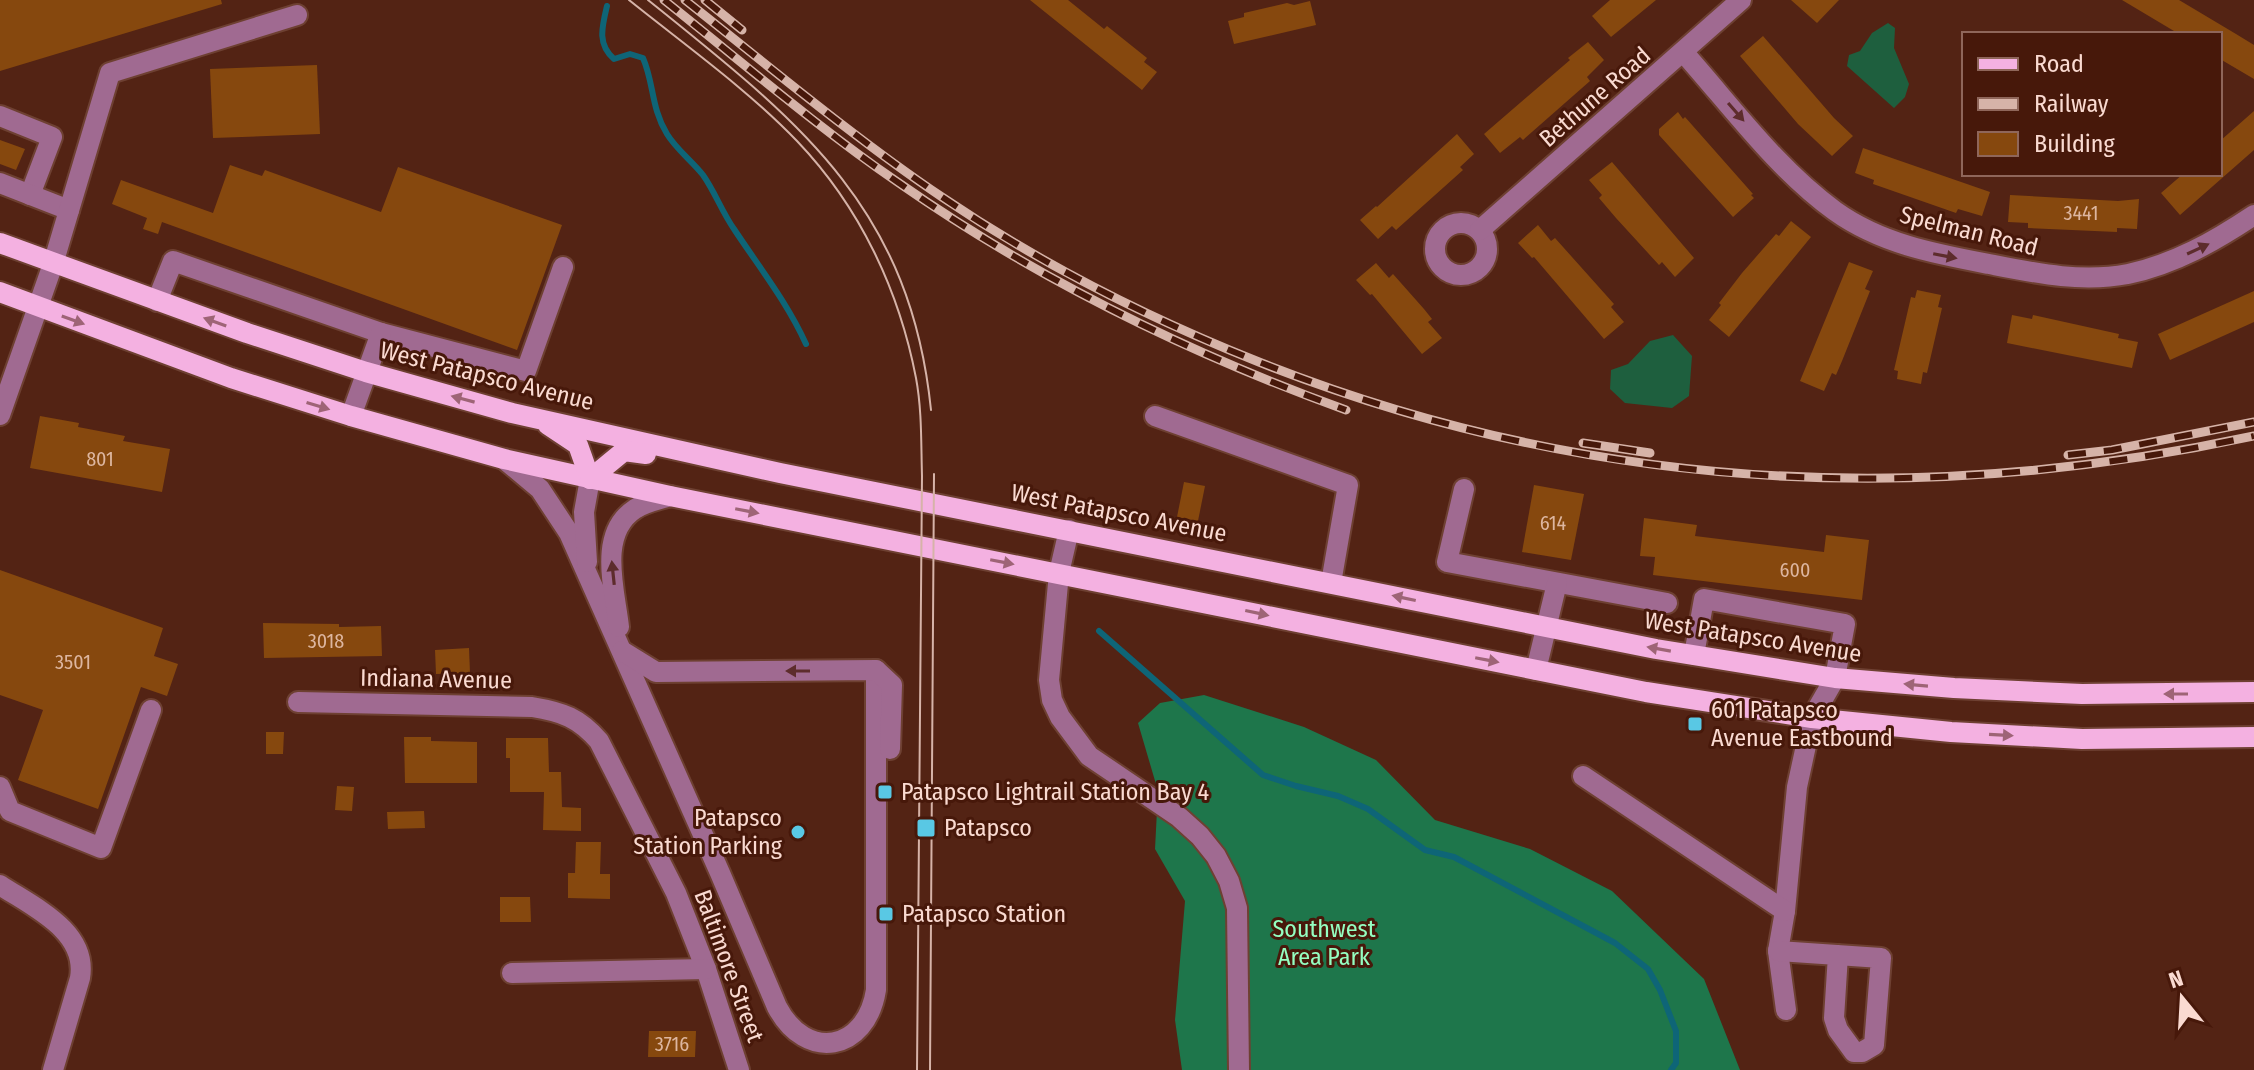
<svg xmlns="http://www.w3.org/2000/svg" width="2254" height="1070" viewBox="0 0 2254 1070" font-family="'Fira Sans Condensed',sans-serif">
<rect width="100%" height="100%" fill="#532314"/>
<g fill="#1e5f3e">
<polygon points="1888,23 1895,28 1894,48 1909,84 1905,97 1894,108 1847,66 1849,55 1860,51 1872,33"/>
<polygon points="1673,335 1692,356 1689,396 1672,408 1625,403 1610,389 1611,370 1628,364 1650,341"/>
</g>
<polygon fill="#1e764b" points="1204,695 1304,727 1376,760 1435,820 1530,849 1612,891 1704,979 1740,1070 1182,1070 1175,1020 1185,901 1155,849 1158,791 1138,723 1160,703"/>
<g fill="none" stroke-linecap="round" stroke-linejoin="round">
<g stroke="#0e6577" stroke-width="6">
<path d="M607 6C602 27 597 44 614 59L630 54 643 58C654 83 651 108 667 134 676 149 692 161 703 175 715 192 722 212 734 229 759 267 787 302 806 344"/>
<polyline points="1099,631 1263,775 1296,786 1338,796 1368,809 1425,850 1454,857 1615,943 1648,969 1660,990 1676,1031 1676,1063 1671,1070"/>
</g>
</g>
<g fill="#86480e">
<polygon points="0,0 221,0 222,4 0,71"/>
<polygon points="1030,0 1068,0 1104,29 1107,26 1147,58 1144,62 1157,72 1142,90"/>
<polygon points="1610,0 1656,0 1611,37 1592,16"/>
<polygon points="1791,0 1839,0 1817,23"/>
<polygon points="2122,0 2179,0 2236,34 2254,45 2254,79 2220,59 2220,34 2179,34"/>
<polygon points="1310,1 1316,25 1234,44 1228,21 1244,17 1244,13 1287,3 1294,5"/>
<polygon points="1763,36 1834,118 1853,136 1832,156 1798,124 1740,56"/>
<polygon points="1588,42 1604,60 1587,77 1590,81 1523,140 1520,137 1500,153 1484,134 1570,60 1568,58"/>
<polygon points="317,65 320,134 213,138 210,69"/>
<polygon points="2254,111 2254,150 2180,215 2161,193 2183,174 2220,174 2220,141"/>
<polygon points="1678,112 1683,119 1685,117 1753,194 1751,195 1754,198 1733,217 1659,135 1659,129"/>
<polygon points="1457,134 1474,154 1460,167 1463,170 1396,230 1392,226 1378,239 1360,220 1376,206 1377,207"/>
<polygon points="0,140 25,149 16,170 0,164"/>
<polygon points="1863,148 1990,192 1982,216 1958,209 1956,213 1873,184 1874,180 1855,173"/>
<polygon points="1612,162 1694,258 1675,277 1662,262 1659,265 1616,218 1599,198 1602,195 1589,180"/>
<polygon points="230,165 262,176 265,170 381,212 398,167 562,225 517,350 162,222 158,234 143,229 147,218 112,204 121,180 213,213"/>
<polygon points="2010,195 2118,201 2139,199 2137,229 2117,228 2117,232 2028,228 2028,223 2008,222"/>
<polygon points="1791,221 1811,237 1729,337 1709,320 1721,305 1719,303 1742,273 1776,234 1779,236"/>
<polygon points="1538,225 1551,241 1555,238 1614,304 1611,307 1624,322 1604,339 1534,257 1532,258 1518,243"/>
<polygon points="1849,262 1873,271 1865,289 1870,291 1842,361 1836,375 1832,373 1824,391 1800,381"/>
<polygon points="1376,263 1389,278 1393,274 1424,309 1432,319 1428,322 1442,338 1422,354 1372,294 1370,295 1356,280"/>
<polygon points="1917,290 1941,295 1938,307 1942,308 1927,373 1923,372 1921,384 1897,379 1898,371 1894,370 1911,297 1915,298"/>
<polygon points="2254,291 2254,322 2170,360 2169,358 2158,334"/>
<polygon points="2012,315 2032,319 2033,315 2119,334 2118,338 2138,342 2132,368 2007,343"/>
<polygon points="40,416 79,423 78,427 125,436 123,441 170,449 162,492 30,468"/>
<polygon points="1184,482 1205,486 1198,521 1177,517"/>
<polygon points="1534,485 1584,494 1571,560 1522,552"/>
<polygon points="1644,518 1697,525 1695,536 1824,552 1826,535 1869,540 1862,600 1653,575 1655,557 1640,556"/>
<polygon points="0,570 163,628 154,656 178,664 167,696 141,687 98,809 18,780 43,710 0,695"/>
<polygon points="263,623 339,624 339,627 381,626 382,656 264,658"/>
<polygon points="469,648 470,673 436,674 435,650"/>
<polygon points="266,732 284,732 283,754 266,754"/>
<polygon points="404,737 431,737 431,741 477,742 477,783 405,783"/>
<polygon points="506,738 548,738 549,772 561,772 562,807 581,808 581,831 543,830 544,792 510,792 510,758 506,758"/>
<polygon points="337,786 354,787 352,811 335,810"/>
<polygon points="424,811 425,828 388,829 387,812"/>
<polygon points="576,842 601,842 600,874 610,874 610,899 568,898 568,873 575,873"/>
<polygon points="500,897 530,897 531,922 500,922"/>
<polygon points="649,1031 696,1031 695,1057 648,1057"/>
</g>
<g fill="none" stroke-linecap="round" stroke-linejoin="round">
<g stroke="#6e4032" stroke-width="24">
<g id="minor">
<path d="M1684 53C1732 107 1777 169 1835 211 1881 244 1936 254 1989 264 2035 273 2081 283 2128 274 2175 264 2215 241 2254 215"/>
<polyline points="0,116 52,137 30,195"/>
<polyline points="0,183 69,210"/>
<circle cx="1461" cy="249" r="26"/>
<polyline points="1480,230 1741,0"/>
<polyline points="157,301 173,261 381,333 526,371 563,267"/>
<polyline points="0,415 53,264 110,73 297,15"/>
<polyline points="351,416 381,333"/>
<polyline points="1155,416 1348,485 1331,583"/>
<path d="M504 459 540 489 569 533 720 873 777 1007C806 1062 866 1052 876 990V670"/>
<polyline points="1464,489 1447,562 1667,603"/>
<polyline points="1069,530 1059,573 1049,680 1052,700 1060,717 1089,756 1179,817 1200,836 1216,856 1229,881 1237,908 1239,1070"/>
<polyline points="587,562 584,512 590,479"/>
<path d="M619 627C615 590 597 534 635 509 645 502 658 500 670 496"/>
<polyline points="622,651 656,672 876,670 892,685 890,749"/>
<polyline points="1694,655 1704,599 1845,624 1835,678 1812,718 1797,787 1785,911 1778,951 1786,1010"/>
<polyline points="1536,670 1557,583"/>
<path d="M298 702 532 707C563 712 579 718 599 741L676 893 706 969 739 1070"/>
<polyline points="1583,776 1785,911"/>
<polyline points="0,787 10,811 101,848 151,710"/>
<path d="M0 885C33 907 88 931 80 978L53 1070"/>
<polyline points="1778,951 1881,958 1874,1045 1862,1052 1854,1052 1838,1030 1834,1018 1838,955"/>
<polyline points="512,973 706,969"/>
</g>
</g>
<g stroke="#6e4032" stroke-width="24">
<g id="major">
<polyline points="0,243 247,333 366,372 512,413 780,473 1656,649 1835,678 1954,688 2082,694 2254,692"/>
<polyline points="0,292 231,378 351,416 504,459 670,496 1646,692 1812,718 1951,732 2082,739 2254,737"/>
<polyline points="548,425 578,445 590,479"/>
<polyline points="590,479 624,451 646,454"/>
</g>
</g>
<use href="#minor" stroke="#a06a91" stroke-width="20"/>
<use href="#major" stroke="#f4b1e1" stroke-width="20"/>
<g stroke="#d6b3a8" stroke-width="2">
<path d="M629 0C685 45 747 89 797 141 860 207 899 290 916 378 922 410 921 443 922 476L917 1070"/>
<path d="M648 0C797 120 910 205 931 410"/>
<polyline points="930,1070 934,474"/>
</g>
<g stroke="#d6b3a8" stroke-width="9">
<g id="rail">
<path d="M664 0C742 62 817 127 899 183 1037 279 1188 353 1346 410"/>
<path d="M685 0C770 67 853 137 942 197 1041 264 1148 318 1259 362 1583 490 1914 509 2254 436"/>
<polyline points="705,0 742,30"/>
<polyline points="1583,443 1650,453"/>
<polyline points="2068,455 2112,450 2254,422"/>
</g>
</g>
<use href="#rail" stroke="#47180a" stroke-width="6" stroke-dasharray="18" stroke-linecap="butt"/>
</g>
<defs><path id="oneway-solid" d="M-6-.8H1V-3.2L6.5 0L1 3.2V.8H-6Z" transform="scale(2)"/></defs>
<g fill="#5d2c2c">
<use href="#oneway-solid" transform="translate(1736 112) rotate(49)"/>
<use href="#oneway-solid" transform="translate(2198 249) rotate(-25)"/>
<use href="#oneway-solid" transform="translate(1945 256) rotate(11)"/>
<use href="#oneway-solid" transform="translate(613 573) rotate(-96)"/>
<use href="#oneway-solid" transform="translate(798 671) rotate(180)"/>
</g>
<g fill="#9e6476">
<use href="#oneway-solid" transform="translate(73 320) rotate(20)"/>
<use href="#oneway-solid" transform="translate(215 322) rotate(-160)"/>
<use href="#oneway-solid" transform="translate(463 399) rotate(-165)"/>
<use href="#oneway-solid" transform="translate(318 406) rotate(17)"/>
<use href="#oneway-solid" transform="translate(747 511) rotate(11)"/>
<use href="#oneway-solid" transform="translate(1002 562) rotate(11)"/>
<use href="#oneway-solid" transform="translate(1404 598) rotate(-168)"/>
<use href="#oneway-solid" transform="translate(1257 613) rotate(12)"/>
<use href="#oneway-solid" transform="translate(1659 649) rotate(-170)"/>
<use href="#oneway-solid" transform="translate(1487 660) rotate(11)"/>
<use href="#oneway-solid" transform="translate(1916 685) rotate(-175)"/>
<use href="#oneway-solid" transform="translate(2176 694) rotate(180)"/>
<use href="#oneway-solid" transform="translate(2001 735) rotate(3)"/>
</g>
<g fill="#59c8e4" stroke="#47180a" stroke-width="3">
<rect x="1687" y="716" width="16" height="16" rx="4"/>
<rect x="877" y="784" width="16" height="16" rx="4"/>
<rect x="916" y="818" width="20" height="20" rx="4"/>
<circle cx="798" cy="832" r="8"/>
<rect x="878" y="906" width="16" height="16" rx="4"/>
</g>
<g text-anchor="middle" stroke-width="6" stroke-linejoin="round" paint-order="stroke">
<g font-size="20" fill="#ddb6a0">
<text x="2081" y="220">3441</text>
<text x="100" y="466">801</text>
<text x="1553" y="530">614</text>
<text x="1795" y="577">600</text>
<text x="326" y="648">3018</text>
<text x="73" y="669">3501</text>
<text x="672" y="1051">3716</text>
</g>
<g font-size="24" fill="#fadad1" stroke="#47180a">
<text transform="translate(1595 97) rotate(-41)" y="8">Bethune Road</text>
<text transform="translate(1969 231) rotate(14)" y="8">Spelman Road</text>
<text transform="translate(487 376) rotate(14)" y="8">West Patapsco Avenue</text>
<text transform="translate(1119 513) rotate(11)" y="8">West Patapsco Avenue</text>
<text transform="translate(1753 637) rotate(9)" y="8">West Patapsco Avenue</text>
<text transform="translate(436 679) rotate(1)" y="8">Indiana Avenue</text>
<text transform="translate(729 966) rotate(70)" y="8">Baltimore Street</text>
</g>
<g font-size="24" fill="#fadad1" stroke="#47180a" text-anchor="start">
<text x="1711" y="718">601 Patapsco<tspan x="1711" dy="28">Avenue Eastbound</tspan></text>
<text x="901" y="800">Patapsco Lightrail Station Bay 4</text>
<text x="782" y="826" text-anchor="end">Patapsco<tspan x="782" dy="28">Station Parking</tspan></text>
<text x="944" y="836">Patapsco</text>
<text x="902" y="922">Patapsco Station</text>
</g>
<g font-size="24" fill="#94fec1" stroke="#47180a">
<text x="1324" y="937">Southwest<tspan x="1324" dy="28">Area Park</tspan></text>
</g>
</g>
<rect x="1962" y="32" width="260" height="144" fill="#47180a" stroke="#8f665a" stroke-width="2"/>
<rect x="1978" y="58" width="40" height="12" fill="#f4b1e1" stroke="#8f665a" stroke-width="2"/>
<text x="2034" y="72" font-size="24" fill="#fadad1">Road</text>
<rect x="1978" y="98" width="40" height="12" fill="#d6b3a8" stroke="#8f665a" stroke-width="2"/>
<text x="2034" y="112" font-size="24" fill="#fadad1">Railway</text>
<rect x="1978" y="132" width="40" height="24" fill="#86480e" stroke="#8f665a" stroke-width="2"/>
<text x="2034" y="152" font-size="24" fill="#fadad1">Building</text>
<g transform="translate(2182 998) rotate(342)" stroke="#47180a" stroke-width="6" paint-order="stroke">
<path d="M0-6L14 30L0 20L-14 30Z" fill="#fadad1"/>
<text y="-12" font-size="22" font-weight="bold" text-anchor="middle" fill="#fadad1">N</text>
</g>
</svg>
